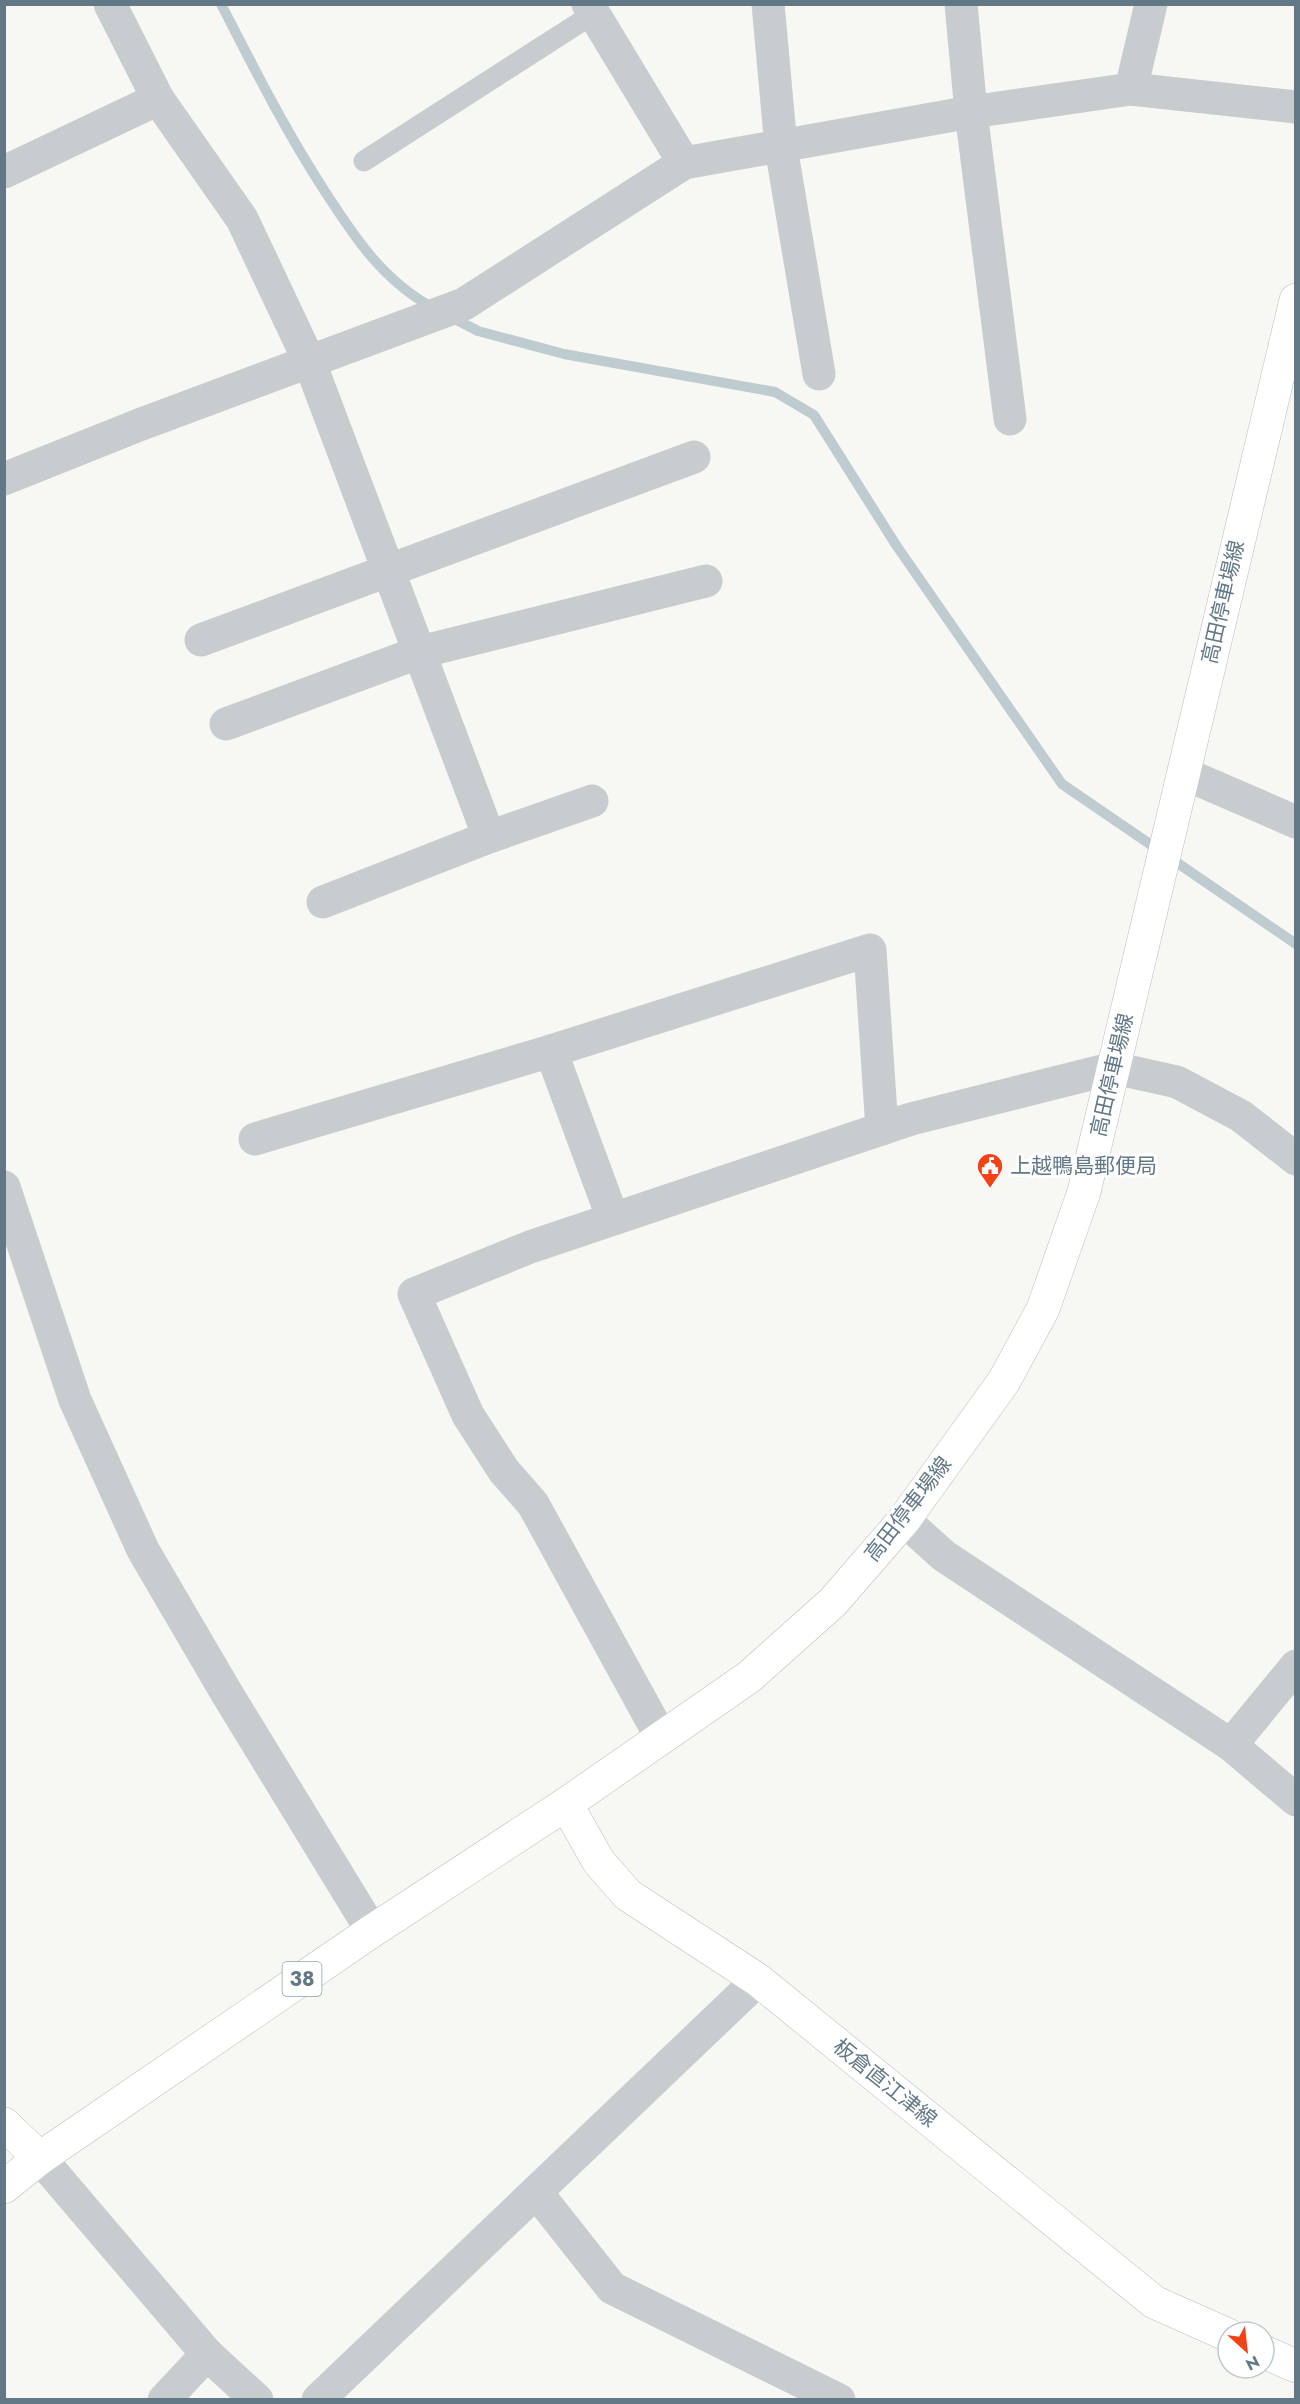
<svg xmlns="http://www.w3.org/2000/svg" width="1300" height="2404" viewBox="0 0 1300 2404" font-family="Jost,'Noto Sans JP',sans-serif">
<rect width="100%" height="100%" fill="#f7f7f3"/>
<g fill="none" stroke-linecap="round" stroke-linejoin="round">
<g stroke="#beccd0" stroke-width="10">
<path d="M221 4C254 68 285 130 324 190 355 238 383 281 435 309"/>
<polyline points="449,316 478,331 564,354 775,392 814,415 896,545 1062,784 1296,944"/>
</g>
<g stroke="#b8bec2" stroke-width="34">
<g id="secondary">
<polyline points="566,1804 599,1862 628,1895 758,1980 1154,2302 1228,2335"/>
<polyline points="4,2124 40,2158"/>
<polyline points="1264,2352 1296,2366"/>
</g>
</g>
<g stroke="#b9bdc1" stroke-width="34">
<polyline id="primary" points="4,2187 40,2158 372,1931 566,1804 749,1677 833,1602 904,1520 1004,1381 1043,1309 1084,1192 1296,300"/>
</g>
<polyline stroke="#c8cccf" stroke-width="21" points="364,161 593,14"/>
<g stroke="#c8cccf" stroke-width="33">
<polyline points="110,4 158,99 242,219 310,363 489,837 323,902"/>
<polyline points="588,4 684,163"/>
<polyline points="768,4 781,147 819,374"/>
<polyline points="961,4 971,112 1010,419"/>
<polyline points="1131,89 1151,4"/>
<polyline points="4,172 158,99"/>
<polyline points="4,479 139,425 464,304 684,163 971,112 1131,89 1296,107"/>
<polyline points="201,640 694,457"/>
<polyline points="226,724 420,652 706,581"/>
<polyline points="1183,773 1296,822"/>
<polyline points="489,837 592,801"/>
<polyline points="255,1139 551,1051"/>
<polyline points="613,1219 551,1051 870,950 882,1129"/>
<polyline points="904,1520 944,1556 1231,1745 1296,1800"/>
<polyline points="661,1737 533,1504 504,1471 468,1415 414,1294 530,1247 911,1119 1114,1068 1177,1082 1241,1116 1296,1159"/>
<polyline points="1231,1745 1296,1666"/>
<polyline points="537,2193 612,2288 839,2400"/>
<polyline points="164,2400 207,2354"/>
<polyline points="318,2400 758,1980"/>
</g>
<g stroke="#c8cccf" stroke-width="33">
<polyline points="4,1187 75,1400 143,1550 226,1692 372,1931"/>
<polyline points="40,2158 207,2354 257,2400"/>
</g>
<use href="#secondary" stroke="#fff" stroke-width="33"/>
<use href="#primary" stroke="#fff" stroke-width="33"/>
</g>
<defs>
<g id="civic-pin" transform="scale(1.35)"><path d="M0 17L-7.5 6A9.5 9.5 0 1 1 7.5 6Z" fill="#f44115" stroke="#fff"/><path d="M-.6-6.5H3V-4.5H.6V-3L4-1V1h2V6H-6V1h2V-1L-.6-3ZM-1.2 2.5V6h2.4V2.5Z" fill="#fff"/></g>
</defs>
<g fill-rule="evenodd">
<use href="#civic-pin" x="990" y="1166"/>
</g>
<g text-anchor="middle" stroke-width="6" stroke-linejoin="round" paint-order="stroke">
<rect fill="#fff" stroke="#91a0ab" stroke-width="1.5" x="282.5" y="1962" width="39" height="34" rx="4.5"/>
<g font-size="20" font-weight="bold" fill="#627887">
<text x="302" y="1986">38</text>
</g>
<g font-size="21" fill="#627887" stroke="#fff">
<text transform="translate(1223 602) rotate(-77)" y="7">高田停車場線</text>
<text transform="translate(1112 1075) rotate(-77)" y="7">高田停車場線</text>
<text transform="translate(908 1509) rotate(-52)" y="7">高田停車場線</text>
<text transform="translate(885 2083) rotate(39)" y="7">板倉直江津線</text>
</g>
<g font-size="21" fill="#627887" stroke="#fff" text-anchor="start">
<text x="1010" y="1173">上越鴨島郵便局</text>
</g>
</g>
<rect width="1300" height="2404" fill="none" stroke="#627887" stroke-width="12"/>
<g transform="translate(1246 2350) rotate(153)"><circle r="28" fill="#ffffff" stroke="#c0c9cf" stroke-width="1.5"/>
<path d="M0-4.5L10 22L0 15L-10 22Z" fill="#f44115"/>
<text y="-9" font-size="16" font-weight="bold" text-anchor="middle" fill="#627887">N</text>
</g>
</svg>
